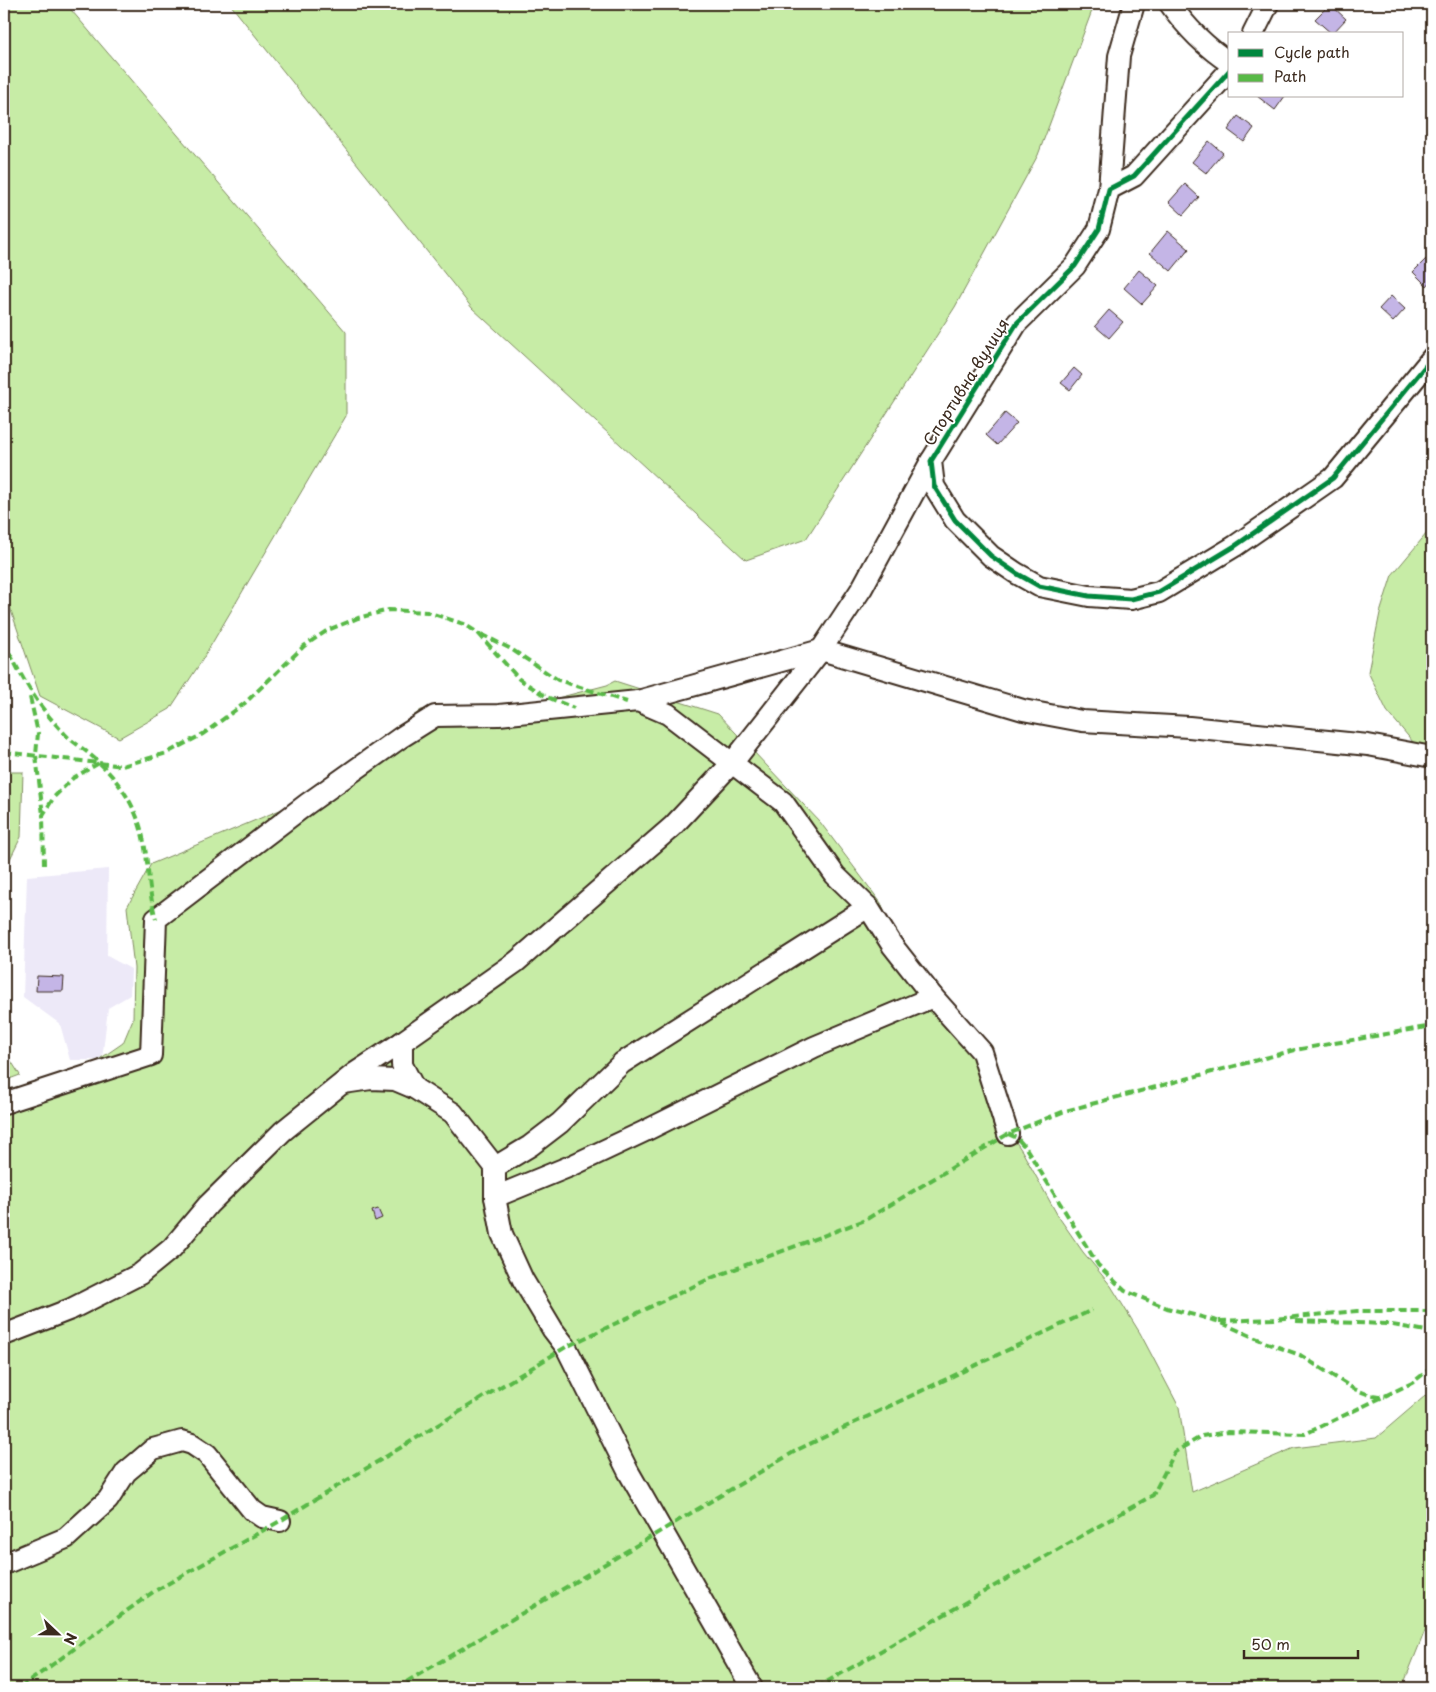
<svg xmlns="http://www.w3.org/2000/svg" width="1436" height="1692" viewBox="0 0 1436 1692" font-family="'Playpen Sans',sans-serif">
<rect width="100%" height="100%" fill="#fff"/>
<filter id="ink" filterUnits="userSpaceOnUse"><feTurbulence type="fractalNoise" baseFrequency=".02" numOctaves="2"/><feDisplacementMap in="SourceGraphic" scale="10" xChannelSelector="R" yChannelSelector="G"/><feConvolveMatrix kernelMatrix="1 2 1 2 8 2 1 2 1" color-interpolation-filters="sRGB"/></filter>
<g filter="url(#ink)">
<polygon fill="#ede9f8" points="108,869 107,956 131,969 130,995 108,1008 102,1060 70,1060 60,1024 23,997 27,876"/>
<g fill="#c7eca6" stroke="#818b62">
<polygon points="4,4 66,4 346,332 346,416 201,662 170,709 119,738 40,696 4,590"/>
<polygon points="230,4 1106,4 1093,8 1038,155 955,307 806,539 746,560 472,308"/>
<polygon points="1432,527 1432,750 1413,742 1387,711 1368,672 1380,613 1392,575"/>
<polygon points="615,681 718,714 820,822 881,903 911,980 933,1013 970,1046 993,1108 1022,1151 1058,1216 1083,1252 1111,1286 1140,1333 1179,1407 1192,1492 1294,1448 1376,1438 1432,1390 1432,1613 1402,1688 4,1688 4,1094 63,1072 88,1067 123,1043 133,1019 134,968 127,907 151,864 306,799 421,710 527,706 607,685"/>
<polygon points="4,772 23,772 21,837 4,871"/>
<polygon points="4,1050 20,1075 4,1081"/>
</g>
<g fill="#c4b5e6" stroke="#3b2a1e">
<polygon points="1330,4 1346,19 1332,34 1315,19"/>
<polygon points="1257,96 1285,96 1275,110"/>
<polygon points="1238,116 1254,128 1244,142 1228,130"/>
<polygon points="1209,141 1223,153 1206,173 1192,162"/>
<polygon points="1185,184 1199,197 1183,215 1169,202"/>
<polygon points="1168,231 1189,249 1171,271 1150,253"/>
<polygon points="1426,259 1432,265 1432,280 1427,286 1413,272"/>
<polygon points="1139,270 1158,286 1142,304 1124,288"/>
<polygon points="1391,296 1405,309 1393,322 1379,309"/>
<polygon points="1109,310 1123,322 1109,338 1095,326"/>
<polygon points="1074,368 1082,375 1070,390 1061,383"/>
<polygon points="1005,413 1017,423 997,445 986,435"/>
<polygon points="37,976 64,977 63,991 36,991"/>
<polygon points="378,1209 382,1218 375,1221 372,1211"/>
</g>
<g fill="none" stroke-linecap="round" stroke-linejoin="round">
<g stroke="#3b2a1e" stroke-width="24">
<g id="minor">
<path d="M1170 4C1186 27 1207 48 1230 63"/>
<polyline points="1253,34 1268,4"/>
<polyline points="1230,70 1134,176 1109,189 1099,229 1075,266 1017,323 931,461 934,486 955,520 991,556 1016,573 1039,586 1089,596 1131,599 1159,592 1235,546 1333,478 1432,358"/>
<polyline points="1109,189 1119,56 1134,4"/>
<polyline points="638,701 821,650 1023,710 1082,721 1189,727 1368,745 1432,757"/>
<polyline points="402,1042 402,1065 414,1088"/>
<polyline points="344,1083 371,1079 395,1080 414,1088 453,1113 495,1167 495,1197 502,1234 523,1280 553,1330 566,1347 628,1471 752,1688"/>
<polyline points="4,1103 151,1055 156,919 307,804 400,738 435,716 499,715 638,701 668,714 783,802 835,875 868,907 892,945 933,997 982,1052 1008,1134"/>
<polyline points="495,1167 530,1146 560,1123 622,1063 868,907"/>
<polyline points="495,1197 573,1165 643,1132 814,1047 933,997"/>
<polyline points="4,1335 71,1309 140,1274 172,1248 208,1205 283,1131 355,1073 402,1042 516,962 673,826 733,762 821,650 862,588 931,461"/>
<polyline points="4,1564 66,1538 108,1500 126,1472 138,1462 153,1449 182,1441 192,1444 207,1454 252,1510 262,1517 280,1521"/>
</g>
</g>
<use href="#minor" stroke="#fff" stroke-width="20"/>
<g stroke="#58b947" stroke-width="4" stroke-dasharray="8 4" stroke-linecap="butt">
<polyline points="481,634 511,649 558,680 627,702"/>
<path d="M4 642C21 676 37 706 64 733 71 741 80 746 87 752 108 769 126 790 136 815 150 848 146 885 156 919"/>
<polyline points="30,697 38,733 36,755 43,815"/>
<polyline points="4,752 99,763 73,778 54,797 43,815 44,865"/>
<polyline points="99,763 122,766 167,753 203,734 245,703 304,646 328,630 358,618 389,610 427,612 464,624 478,633 519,679 547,697 574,708"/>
<polyline points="1008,1134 1017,1138 1026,1148 1098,1265 1125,1291 1167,1308 1217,1321 1267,1343 1300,1355 1354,1389 1367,1394 1385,1397"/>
<polyline points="1219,1321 1274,1319 1357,1311 1432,1311"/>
<polyline points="1296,1321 1387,1324 1432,1332"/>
<polyline points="20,1688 153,1592 280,1521 566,1347 711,1278 865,1220 1008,1134 1065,1111 1295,1050 1432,1026"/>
<polyline points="396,1688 799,1449 1092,1310"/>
<polyline points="816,1688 1153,1495 1175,1452 1202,1436 1228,1432 1305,1434 1412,1383 1432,1367"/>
</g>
<g stroke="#fff" stroke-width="8">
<polyline id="cycleway" points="1230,70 1134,176 1109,189 1099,229 1075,266 1017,323 931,461 934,486 955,520 991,556 1016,573 1039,586 1089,596 1131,599 1159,592 1235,546 1333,478 1432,358"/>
</g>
<use href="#cycleway" stroke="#00873e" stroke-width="5"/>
</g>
</g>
<g text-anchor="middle" stroke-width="4" stroke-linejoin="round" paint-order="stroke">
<g font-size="16" fill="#3b2a1e" stroke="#fff">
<text transform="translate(966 382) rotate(-58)" y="6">Спортивна вулиця</text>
</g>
</g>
<rect width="1436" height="1692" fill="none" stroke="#fff" stroke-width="20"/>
<rect x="10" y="10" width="1416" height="1672" fill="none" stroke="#3b2a1e" stroke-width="2" filter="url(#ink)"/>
<rect x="1228" y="32" width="175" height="65" fill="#ffffff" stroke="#b1aaa5"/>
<rect x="1238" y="49" width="25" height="8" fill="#00873e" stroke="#b1aaa5"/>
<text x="1274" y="58" font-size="15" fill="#3b2a1e">Cycle path</text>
<rect x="1238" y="74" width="25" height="8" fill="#58b947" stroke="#b1aaa5"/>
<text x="1274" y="82" font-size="15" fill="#3b2a1e">Path</text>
<g transform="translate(58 1634) rotate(112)" stroke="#ffffff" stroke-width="4" paint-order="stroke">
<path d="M0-4L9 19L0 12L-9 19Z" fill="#3b2a1e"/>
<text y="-8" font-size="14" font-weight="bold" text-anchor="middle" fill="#3b2a1e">N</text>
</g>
<path d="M1244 1650v8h114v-8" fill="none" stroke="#3b2a1e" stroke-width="2.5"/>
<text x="1251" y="1650" font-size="15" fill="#3b2a1e" stroke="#ffffff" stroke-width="4" paint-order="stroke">50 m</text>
</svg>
